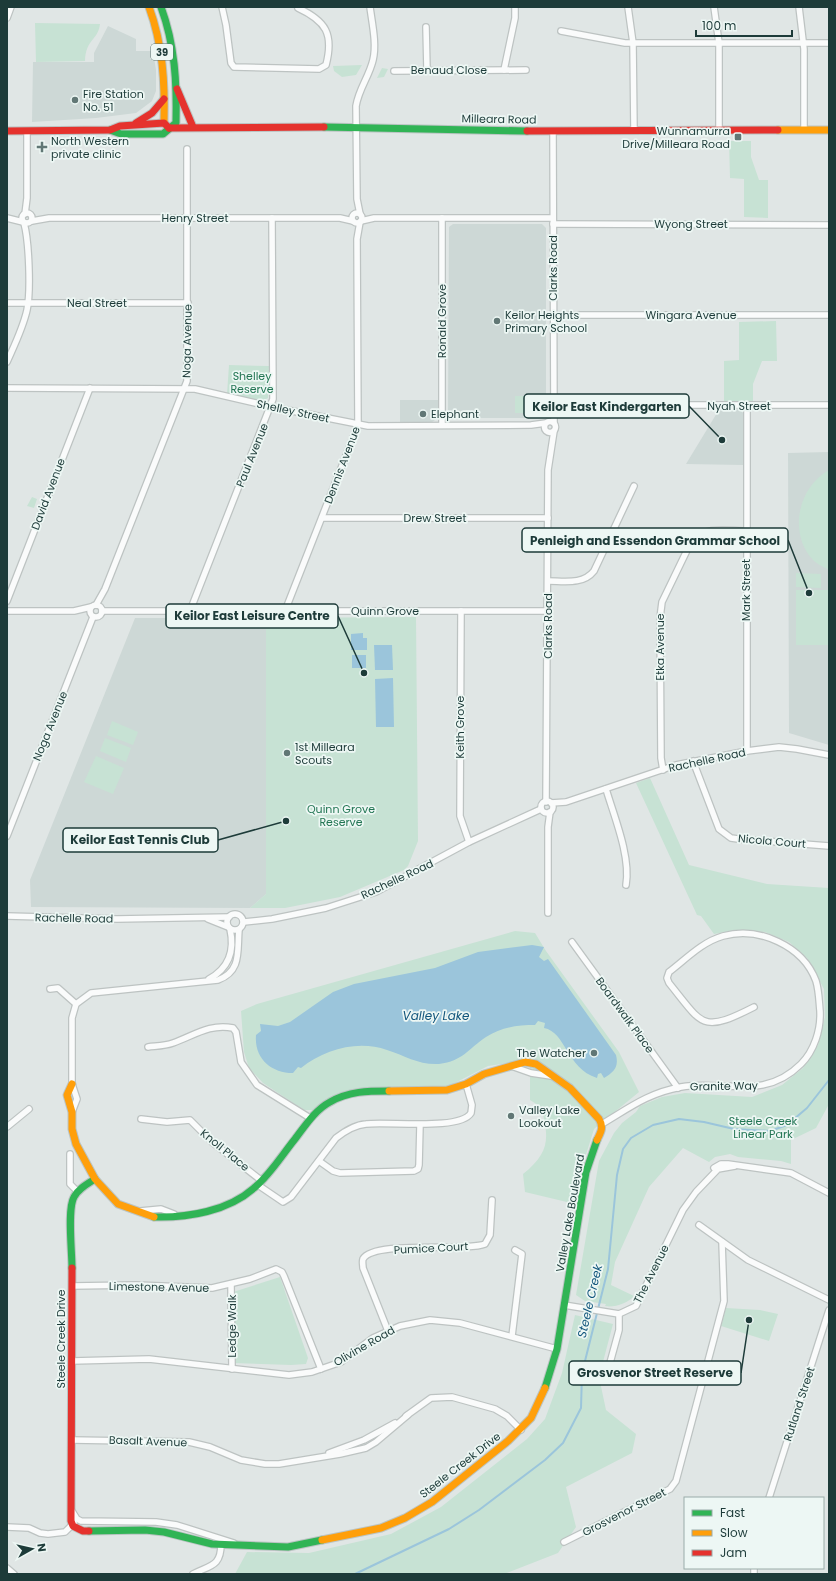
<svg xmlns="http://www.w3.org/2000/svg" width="836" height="1581" viewBox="0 0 836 1581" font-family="Poppins,sans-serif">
<rect width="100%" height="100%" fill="#e0e6e5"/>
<g fill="#cdd8d6">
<polygon points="108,26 136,39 136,51 153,51 156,70 156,91 152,101 136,113 96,118 32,122 33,62 94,62 94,53"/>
<polygon points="453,224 542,224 546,228 546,414 542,418 452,418 448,414 449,227"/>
<polygon points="400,400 438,400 438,418 432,422 400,422"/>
<polygon points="720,408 736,408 741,410 743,413 743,465 686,464"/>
<polygon points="829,452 829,745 789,733 788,453"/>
<polygon points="135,618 266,618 266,894 250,908 31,907 30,880"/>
</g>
<g fill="#c7e2d4">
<path d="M35 23 100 24C98 41 86 38 85 61L36 62Z"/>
<polygon points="362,65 356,75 342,77 334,71 333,66"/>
<polygon points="382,68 388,69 384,77 377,78"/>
<polygon points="729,141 751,141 751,157 759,180 768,180 768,218 744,217 744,179 730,178"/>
<polygon points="776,321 777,361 762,361 753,384 753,402 724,402 724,361 739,360 739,322"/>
<polygon points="229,365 269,366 268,398 262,401 227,394"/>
<rect x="515" y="396" width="22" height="17"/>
<path d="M829 470V570C824 567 817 564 813 560 788 533 798 487 829 470Z"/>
<polygon points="32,497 37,499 34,508 27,506"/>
<polygon points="796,573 821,574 821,588 796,587"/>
<rect x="796" y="590" width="33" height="55"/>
<polygon points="416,617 418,841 408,866 404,870 340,897 285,908 250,908 266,894 266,618"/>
<polygon points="112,721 138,732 133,745 107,735"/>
<polygon points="105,738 131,748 126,762 100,751"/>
<polygon points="96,756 124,768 113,794 84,782"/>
<path d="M650 778 689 865 767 884 829 888V1104L816 1128 791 1140V1164L781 1161 738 1157 730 1154 715 1157 709 1162 683 1148 649 1187 615 1262 611 1285 634 1296C628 1303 614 1308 605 1306L606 1304 585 1301 576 1295 599 1161 614 1133 622 1123 636 1112 640 1106 662 1097 685 1093 752 1097 782 1085 803 1068 818 1045 825 1017 824 989 807 958 789 942 765 932 737 930 714 934 701 916 697 915 636 783Z"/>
<path d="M515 931 535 933 546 951 619 1052 639 1092 594 1129 571 1203 525 1192 523 1174C549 1153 550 1139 541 1107L530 1100V1060L488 1066 449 1086 358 1089 337 1096 313 1110H304L263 1083 249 1068 244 1052 241 1011 257 1004Z"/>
<polygon points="280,1277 308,1358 306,1364 291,1365 231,1363 230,1293"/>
<polygon points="726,1308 760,1310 778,1314 769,1341 721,1326"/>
<polygon points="575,1315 613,1324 599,1377 606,1410 636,1434 632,1453 566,1487 576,1527 558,1553 504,1574 235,1574 247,1552 309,1553 391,1534 441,1507 527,1439 545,1419 562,1373"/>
</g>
<g fill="#9bc5db">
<polygon points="363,633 363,638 367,638 367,650 351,650 351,634"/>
<polygon points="374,645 392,645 393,670 375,670"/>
<rect x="352" y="655" width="14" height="13"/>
<polygon points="393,678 394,727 376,727 375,679"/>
<path d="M532 945 544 947 539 957 544 961 548 959 616 1055C619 1067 614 1072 604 1078L601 1073 598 1074 597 1078C566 1068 566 1032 544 1028L545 1023 538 1021 535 1025C518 1025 501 1027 486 1037 468 1049 463 1061 439 1064 418 1065 406 1056 387 1050 358 1040 325 1049 301 1068L298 1067 293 1073C271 1073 254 1058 256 1035L261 1031 260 1024 278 1026 290 1022 333 992 354 984 435 968 478 952Z"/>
</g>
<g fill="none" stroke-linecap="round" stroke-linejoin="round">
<polyline stroke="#9bc5db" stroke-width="2" points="355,1574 449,1529 479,1510 545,1460 563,1443 581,1408 582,1373 608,1269 617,1175 623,1149 631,1138 653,1125 679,1119 704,1122 734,1129 770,1131 787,1125 807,1108 829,1080"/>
<g stroke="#bdc3c2" stroke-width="8">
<g id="street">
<path d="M222 7 226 25 231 63 234 67 319 69 326 65C334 34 326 21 298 8"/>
<polyline points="628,7 633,43 634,131"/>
<polyline points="714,7 719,43 719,131"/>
<polyline points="799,7 804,49 804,130"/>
<polyline points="7,18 11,7"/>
<polyline points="426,27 427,70"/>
<polyline points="561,31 625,43 829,43"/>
<polyline points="504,70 515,18 515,7"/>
<polyline points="394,71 526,70"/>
<polyline points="553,131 554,423"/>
<circle cx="27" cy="218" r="5"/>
<circle cx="357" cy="218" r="5"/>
<polyline points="25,214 27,198 27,131"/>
<path d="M360 214 357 199 356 106C359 88 369 77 373 60 377 44 372 23 370 7"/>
<polyline points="7,218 23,222"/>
<polyline points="442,218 442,425"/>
<polyline points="32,221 49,218 340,218 353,221"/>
<polyline points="361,221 374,218 553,218"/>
<polyline points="553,224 829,225"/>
<polyline points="7,303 188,303"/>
<polyline points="553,315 829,315"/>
<path d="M7 362C14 346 23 328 27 310 31 291 29 241 24 223"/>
<polyline points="7,388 195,389 277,408 368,426 531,425 546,423"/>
<polyline points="553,405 829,405"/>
<polyline points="747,405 747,751"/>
<circle cx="550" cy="427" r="5.5"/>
<polyline points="322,518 548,518"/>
<path d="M548 581C564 581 583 585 594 571L634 486"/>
<polyline points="7,601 90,388"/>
<circle cx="96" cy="611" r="6"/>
<polyline points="96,605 105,589 187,381 187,149"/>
<polyline points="7,611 74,611 91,607"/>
<polyline points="102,611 548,611"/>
<polyline points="190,611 273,399 272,218"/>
<polyline points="285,611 358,425 357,239 360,222"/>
<polyline points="461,611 460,816 469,842"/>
<polyline points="693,761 719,829 731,838 738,839 829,846"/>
<path d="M663 770 661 758 660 618 662 602 692 540C705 526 728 531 746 531"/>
<path d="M606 789C614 816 631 857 626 885"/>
<circle cx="547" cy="807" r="6"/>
<polyline points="546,802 548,470 554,431"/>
<polyline points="551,803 566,802 676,765 747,751 779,747 797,749 829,755"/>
<polyline points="7,836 93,617"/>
<polyline points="548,913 548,827 550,812"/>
<circle cx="235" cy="922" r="8"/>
<polyline points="7,916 117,919 229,917"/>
<polyline points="208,919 228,927"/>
<polyline points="244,922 272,919 326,908 376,892 469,842 541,809"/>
<polyline points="572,942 678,1088"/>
<path d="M209 979C229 968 235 951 230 929"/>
<polyline points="50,989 58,988 76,1004"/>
<path d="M148 1047C156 1046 165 1046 173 1043 193 1036 210 1023 233 1028L236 1032 241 1062 257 1085 310 1118"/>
<polyline points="514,1067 531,1073 551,1076"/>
<path d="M72 1112 77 1099 72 1084V1018L76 1004 91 993 218 980C242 971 237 951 239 930"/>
<polyline points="141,1119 167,1122 190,1120 212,1142 262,1181"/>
<path d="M602 1124C629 1108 648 1093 681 1087 725 1080 764 1101 801 1064 814 1051 821 1030 820 1011 819 1001 819 991 816 981 803 946 759 926 723 936 702 942 686 959 669 972L667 978 669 983C703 1025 701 1034 754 1007"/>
<polyline points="7,1127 29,1109"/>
<polyline points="70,1154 70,1184 78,1192"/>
<polyline points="319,1161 333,1171 340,1173 414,1171 418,1169 419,1165 420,1125"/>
<polyline points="714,1168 721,1164 728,1164 791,1173 829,1193"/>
<path d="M258 1185 283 1202 291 1197 336 1138C345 1131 354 1125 366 1124 387 1121 460 1131 471 1113L472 1105 466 1084"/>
<polyline points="140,1211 161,1209 174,1214"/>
<polyline points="699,1225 748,1260 829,1300"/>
<polyline points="231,1284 232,1369"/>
<polyline points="72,1286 136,1285 212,1288 250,1279 276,1269 282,1272 284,1276 321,1369"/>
<polyline points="564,1305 619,1314 636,1306 683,1210 696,1192 718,1169 735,1166"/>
<path d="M388 1331 363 1268C363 1265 362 1262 363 1259 374 1240 465 1252 485 1244L490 1235 492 1200"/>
<polyline points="512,1336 522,1254 515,1250"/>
<polyline points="72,1361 149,1359 289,1375 312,1372 341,1362 373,1338 400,1326 430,1320 460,1323 557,1349"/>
<polyline points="605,1381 619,1330 619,1314"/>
<polyline points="406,1416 431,1398 452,1397 495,1409 507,1416 521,1430"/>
<polyline points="72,1440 189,1442 210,1447 241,1460 265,1464 279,1464 340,1454 366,1448 376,1442 408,1415"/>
<polyline points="329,1453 364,1440 395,1423"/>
<polyline points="769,1498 829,1310"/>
<polyline points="72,1511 77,1519 81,1521 156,1522 177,1525 234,1543"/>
<polyline points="7,1527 29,1528 40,1533 48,1534 65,1532 74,1523"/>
<polyline points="564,1542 670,1489 676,1481 724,1301 722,1242"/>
<polyline points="7,1568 14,1574"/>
<path d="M193 1574C210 1565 221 1567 221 1544"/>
<polyline points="754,1574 754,1568"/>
</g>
</g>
<g stroke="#bbc4c3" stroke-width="9">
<g id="fast">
<polyline points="324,127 527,131"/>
<path d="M110 130 121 134H163L176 123C177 83 175 45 161 7"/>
<path d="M154 1217C188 1218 228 1211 254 1188 270 1175 282 1155 295 1139 305 1126 315 1110 330 1102 349 1091 368 1091 389 1091"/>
<path d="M72 1268C72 1251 67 1209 74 1197 78 1189 87 1184 95 1179"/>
<polyline points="545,1388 557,1349 586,1172 597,1140"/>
<polyline points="89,1531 145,1530 164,1532 212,1544 288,1547 322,1540"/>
</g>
</g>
<g stroke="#bbc4c3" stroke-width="9">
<g id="slow">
<path d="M149 7C163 45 165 83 164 123"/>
<polyline points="778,130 829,130"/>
<polyline points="72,1084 67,1095 72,1112 72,1129 76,1144 95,1179 118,1204 154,1217"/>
<path d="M389 1091 447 1090 466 1084 484 1074 525 1062 536 1064 570 1088 599 1119C604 1127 601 1132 597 1140"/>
<polyline points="322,1540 381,1528 405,1518 432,1502 508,1441 531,1418 545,1388"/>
</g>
</g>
<g stroke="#bbc4c3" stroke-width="9">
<g id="jam">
<polyline points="177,89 193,127"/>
<polyline points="136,123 152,113 164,99"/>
<polyline points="169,128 324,127"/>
<polyline points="7,131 110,130 120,126 164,123 169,128"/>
<polyline points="527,131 778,130"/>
<polyline points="72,1268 71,1521 73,1526 83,1531 89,1531"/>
</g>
</g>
<use href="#street" stroke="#fafbfb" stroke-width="5.5"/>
<use href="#fast" stroke="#30b455" stroke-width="7"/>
<use href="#slow" stroke="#ff9f0a" stroke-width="7"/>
<use href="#jam" stroke="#e5322d" stroke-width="7"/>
</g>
<g fill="#617775" stroke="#edf7f4" stroke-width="1.5">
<circle cx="75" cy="100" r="4"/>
<rect x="734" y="133" width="8" height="8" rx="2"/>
<path d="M40 141h4v4h4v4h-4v4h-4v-4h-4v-4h4z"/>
<circle cx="497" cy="321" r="4"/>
<circle cx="423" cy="414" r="4"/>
<circle cx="287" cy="753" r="4"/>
<circle cx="594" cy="1053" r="4"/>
<circle cx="511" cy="1116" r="4"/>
</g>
<g text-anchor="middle" stroke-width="3.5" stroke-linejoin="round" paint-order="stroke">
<rect fill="#edf7f4" stroke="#5b7371" stroke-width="1" x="151" y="44" width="22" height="16" rx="3"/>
<g font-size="10" font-weight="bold" fill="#1d3b39">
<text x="162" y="56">39</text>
</g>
<g font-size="11" fill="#1d3b39" stroke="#edf7f4">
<text x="449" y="74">Benaud Close</text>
<text transform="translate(499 119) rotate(1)" y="4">Milleara Road</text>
<text x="195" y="222">Henry Street</text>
<text x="691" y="228">Wyong Street</text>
<text transform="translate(553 268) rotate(-90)" y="4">Clarks Road</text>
<text x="97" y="307">Neal Street</text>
<text x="691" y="319">Wingara Avenue</text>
<text transform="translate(442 321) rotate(-90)" y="4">Ronald Grove</text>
<text transform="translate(187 341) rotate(-89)" y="4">Noga Avenue</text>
<text x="739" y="410">Nyah Street</text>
<text transform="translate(293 411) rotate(12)" y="4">Shelley Street</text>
<text transform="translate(252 455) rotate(-68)" y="4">Paul Avenue</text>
<text transform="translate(342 465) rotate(-69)" y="4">Dennis Avenue</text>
<text transform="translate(48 494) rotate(-69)" y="4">David Avenue</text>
<text x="435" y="522">Drew Street</text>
<text transform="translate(746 590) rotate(-90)" y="4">Mark Street</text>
<text x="385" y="615">Quinn Grove</text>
<text transform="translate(548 626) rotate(-90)" y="4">Clarks Road</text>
<text transform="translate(660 647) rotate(-90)" y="4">Etka Avenue</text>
<text transform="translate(50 726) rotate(-68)" y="4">Noga Avenue</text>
<text transform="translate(460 727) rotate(-90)" y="4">Keith Grove</text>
<text transform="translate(707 760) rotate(-12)" y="4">Rachelle Road</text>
<text transform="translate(772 841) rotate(5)" y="4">Nicola Court</text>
<text transform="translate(397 879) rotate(-25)" y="4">Rachelle Road</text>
<text transform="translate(74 918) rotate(1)" y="4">Rachelle Road</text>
<text transform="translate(625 1015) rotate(54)" y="4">Boardwalk Place</text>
<text transform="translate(724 1086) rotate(-1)" y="4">Granite Way</text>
<text transform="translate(225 1150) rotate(39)" y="4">Knoll Place</text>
<text transform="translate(570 1213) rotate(-80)" y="4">Valley Lake Boulevard</text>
<text transform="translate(431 1248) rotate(-3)" y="4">Pumice Court</text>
<text transform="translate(651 1274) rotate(-63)" y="4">The Avenue</text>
<text transform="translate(159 1287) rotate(1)" y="4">Limestone Avenue</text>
<text transform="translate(232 1326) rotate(-90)" y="4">Ledge Walk</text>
<text transform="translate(61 1339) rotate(-90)" y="4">Steele Creek Drive</text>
<text transform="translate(364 1346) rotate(-30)" y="4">Olivine Road</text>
<text transform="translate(799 1404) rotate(-72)" y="4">Rutland Street</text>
<text transform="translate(148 1441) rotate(2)" y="4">Basalt Avenue</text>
<text transform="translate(460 1465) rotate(-38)" y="4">Steele Creek Drive</text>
<text transform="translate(624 1512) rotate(-27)" y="4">Grosvenor Street</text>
</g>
<g font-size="11" fill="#1d3b39" stroke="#edf7f4" text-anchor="start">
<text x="83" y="98">Fire Station<tspan x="83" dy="13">No. 51</tspan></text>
<text x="730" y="135" text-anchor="end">Wunnamurra<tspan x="730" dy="13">Drive/Milleara Road</tspan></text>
<text x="51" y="145">North Western<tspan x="51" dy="13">private clinic</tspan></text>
<text x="505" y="319">Keilor Heights<tspan x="505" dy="13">Primary School</tspan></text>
<text x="431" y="418">Elephant</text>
<text x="295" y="751">1st Milleara<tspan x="295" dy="13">Scouts</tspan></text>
<text x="586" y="1057" text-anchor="end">The Watcher</text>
<text x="519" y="1114">Valley Lake<tspan x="519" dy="13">Lookout</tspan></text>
</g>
<g font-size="11" fill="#237654" stroke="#edf7f4">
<text x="252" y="380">Shelley<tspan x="252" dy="13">Reserve</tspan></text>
<text x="341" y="813">Quinn Grove<tspan x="341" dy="13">Reserve</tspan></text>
<text x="763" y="1125">Steele Creek<tspan x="763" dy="13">Linear Park</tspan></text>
</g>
<g font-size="12" font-style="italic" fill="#11557c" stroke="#edf7f4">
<text x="436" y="1020">Valley Lake</text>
<text transform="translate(590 1301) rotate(-77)" y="4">Steele Creek</text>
</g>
</g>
<path fill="none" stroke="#1d3b39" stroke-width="1.5" d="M722 440L689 406M809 593L788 540M364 673L338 616M286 821L218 840M749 1320L741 1373"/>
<g fill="#1d3b39" stroke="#edf7f4" stroke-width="1.5">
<circle cx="722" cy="440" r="4"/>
<circle cx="809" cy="593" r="4"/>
<circle cx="364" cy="673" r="4"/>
<circle cx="286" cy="821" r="4"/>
<circle cx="749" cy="1320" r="4"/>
</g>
<g fill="#edf7f4" stroke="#1d3b39" stroke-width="1.5">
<rect x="524" y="394" width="165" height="24" rx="4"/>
<rect x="522" y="528" width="266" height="24" rx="4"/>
<rect x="166" y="604" width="172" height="24" rx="4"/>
<rect x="63" y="828" width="155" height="24" rx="4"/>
<rect x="569" y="1361" width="172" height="24" rx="4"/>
</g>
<g font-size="12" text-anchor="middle" font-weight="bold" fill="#1d3b39">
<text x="607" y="411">Keilor East Kindergarten</text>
<text x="655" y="545">Penleigh and Essendon Grammar School</text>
<text x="252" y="620">Keilor East Leisure Centre</text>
<text x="140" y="844">Keilor East Tennis Club</text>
<text x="655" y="1377">Grosvenor Street Reserve</text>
</g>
<rect width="836" height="1581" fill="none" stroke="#1d3b39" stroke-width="16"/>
<rect x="684" y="1497" width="140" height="72" fill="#edf7f4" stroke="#9aaca9"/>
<rect x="692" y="1510" width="20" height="6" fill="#30b455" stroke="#9aaca9"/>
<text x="720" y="1517" font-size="12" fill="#1d3b39">Fast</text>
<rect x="692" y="1530" width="20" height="6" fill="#ff9f0a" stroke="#9aaca9"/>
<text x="720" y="1537" font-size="12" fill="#1d3b39">Slow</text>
<rect x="692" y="1550" width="20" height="6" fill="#e5322d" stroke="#9aaca9"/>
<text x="720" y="1557" font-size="12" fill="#1d3b39">Jam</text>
<g transform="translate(32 1549) rotate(82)" stroke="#edf7f4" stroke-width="3" paint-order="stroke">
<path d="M0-3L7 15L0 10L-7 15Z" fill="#1d3b39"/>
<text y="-6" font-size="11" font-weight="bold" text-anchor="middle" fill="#1d3b39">N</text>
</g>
<path d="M696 30v6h96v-6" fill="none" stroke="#1d3b39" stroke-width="2"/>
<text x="702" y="30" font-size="12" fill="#1d3b39" stroke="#edf7f4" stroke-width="3" paint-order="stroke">100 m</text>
</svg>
